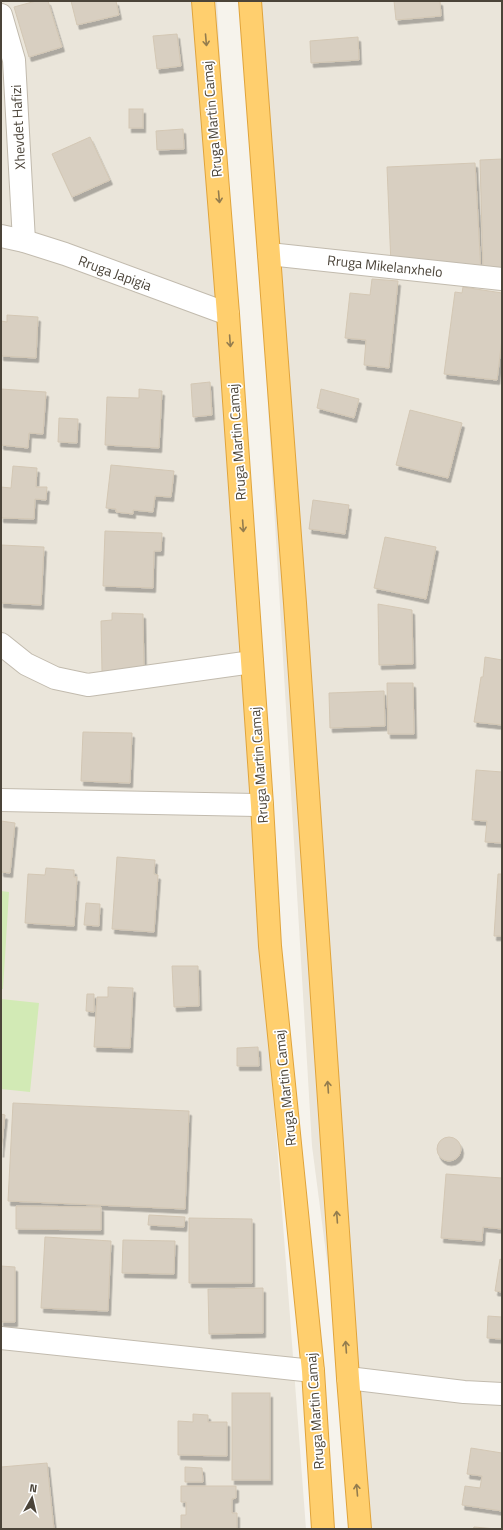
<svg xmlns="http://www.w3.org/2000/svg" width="503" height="1530" viewBox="0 0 503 1530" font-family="'Titillium Web',sans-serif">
<defs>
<filter id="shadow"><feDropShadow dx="2.5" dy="4.5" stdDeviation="0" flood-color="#0004"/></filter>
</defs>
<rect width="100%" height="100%" fill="#f6f3ec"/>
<g fill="#eae5da">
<polygon points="1,1 217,1 271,1065 306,1529 1,1529"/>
<polygon points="244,1 502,1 502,1529 362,1529 312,1146"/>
</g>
<g fill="#d2eab5">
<polygon points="1,891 9,892 3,989 1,989"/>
<polygon points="1,999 39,1003 30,1092 1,1089"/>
</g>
<g fill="#d8cfc1" stroke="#d3c7b4" filter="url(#shadow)">
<polygon points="36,1 48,1 62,47 29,57 14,7"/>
<polygon points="71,1 116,1 119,15 77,25"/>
<polygon points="394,1 440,1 441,16 396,20"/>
<polygon points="177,34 181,66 157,69 153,36"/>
<polygon points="358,37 359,60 311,63 310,41"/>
<rect x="129" y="109" width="14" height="19"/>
<polygon points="183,129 184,149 157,150 156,131"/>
<polygon points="90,137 110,180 72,197 52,154"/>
<polygon points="502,159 502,269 483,270 480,160"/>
<polygon points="475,163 481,273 391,265 387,167"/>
<polygon points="372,279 398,281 389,368 364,365 366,340 345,338 350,293 370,295"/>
<polygon points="463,287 502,293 502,339 497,380 444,374 455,292 462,293"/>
<polygon points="7,315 38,317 36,358 1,356 1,321 7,322"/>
<polygon points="210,382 212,415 193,417 191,384"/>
<polygon points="1,389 46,392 43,434 29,433 28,448 1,445"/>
<polygon points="139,389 162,391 159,448 105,445 107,397 139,398"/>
<polygon points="321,389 359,399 354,418 317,408"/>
<polygon points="410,410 462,423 448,478 396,465"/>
<polygon points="59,418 78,419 77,443 58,442"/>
<polygon points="111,465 174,471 171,497 155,496 153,512 133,510 133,514 116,512 116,509 106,508"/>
<polygon points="13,466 37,468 36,487 47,487 46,500 35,499 34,519 1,518 1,487 11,488"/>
<polygon points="313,500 349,505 345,534 309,529"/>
<polygon points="105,531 162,533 161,551 154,551 153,588 103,586"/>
<polygon points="385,537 436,547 426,599 374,588"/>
<polygon points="1,545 44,547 41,605 1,603"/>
<polygon points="378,604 412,610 413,664 379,665"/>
<polygon points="112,613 143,614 144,671 102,672 101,621 112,620"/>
<polygon points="485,657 502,660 502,725 474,722 481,677 483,677"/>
<polygon points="387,683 413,683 414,734 388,734"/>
<polygon points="384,691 385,726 330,728 329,693"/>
<polygon points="83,732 132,733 130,783 81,781"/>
<polygon points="476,770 502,772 502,843 485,842 487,821 472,820"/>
<polygon points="1,821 15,823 10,873 1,872"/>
<polygon points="117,857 155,860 154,874 158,875 154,932 112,929"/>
<polygon points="46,868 74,870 74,877 77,877 74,926 25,923 28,874 45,875"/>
<polygon points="498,874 502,874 502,936 494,936"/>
<polygon points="86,903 100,904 99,926 84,925"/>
<polygon points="172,966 198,966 199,1006 174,1007"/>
<polygon points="108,987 133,988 130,1048 94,1047 97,997 108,997"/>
<polygon points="87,994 94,994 94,1012 86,1011"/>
<polygon points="258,1047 259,1066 237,1066 237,1048"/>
<polygon points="13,1103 189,1111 185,1209 8,1201"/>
<polygon points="1,1114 5,1115 1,1153"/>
<circle cx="449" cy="1149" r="12"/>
<polygon points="446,1174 502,1178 502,1229 483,1227 482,1241 441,1238"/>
<polygon points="16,1206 101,1207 101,1230 16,1229"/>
<polygon points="149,1215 185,1217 184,1227 148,1225"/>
<polygon points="189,1218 252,1219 252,1283 189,1283"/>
<polygon points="45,1237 111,1241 108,1311 41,1308"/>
<polygon points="123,1240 175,1241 174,1274 122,1273"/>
<polygon points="500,1259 502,1260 502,1292 495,1291"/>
<polygon points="1,1266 15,1267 15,1322 1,1322"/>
<polygon points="263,1288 263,1333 209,1334 208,1289"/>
<polygon points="488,1316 502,1317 502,1339 487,1338"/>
<rect x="232" y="1393" width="38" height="87"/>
<polygon points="193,1414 208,1415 208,1422 227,1422 227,1456 178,1455 178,1421 193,1422"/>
<polygon points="471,1448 502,1453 502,1511 462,1505 465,1486 480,1488 482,1476 467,1474"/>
<polygon points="47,1463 54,1529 1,1529 1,1467"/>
<polygon points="185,1467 202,1468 203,1482 185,1482"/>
<polygon points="181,1486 236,1486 236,1498 232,1499 232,1513 237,1513 237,1529 181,1529 181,1515 186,1515 186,1502 181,1502"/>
<polygon points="474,1527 497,1529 473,1529"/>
</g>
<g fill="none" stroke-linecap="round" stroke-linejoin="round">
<g stroke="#c2bbae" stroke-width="24">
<g id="minor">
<polyline points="1,15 14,60 24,241"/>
<polyline points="1,236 24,241 65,254 228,314"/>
<polyline points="269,254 502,279"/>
<polyline points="1,644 26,664 55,678 88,685 252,662"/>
<polyline points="1,800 262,805"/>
<polyline points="1,1338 313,1371"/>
<polyline points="348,1378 464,1392 502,1394"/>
</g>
</g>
<g stroke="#e0a43c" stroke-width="24">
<g id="highway">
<polyline points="203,1 228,314 262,805 270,946 313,1371 323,1529"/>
<polyline points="250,1 295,603 348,1378 360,1529"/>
</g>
</g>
<use href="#minor" stroke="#fff" stroke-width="22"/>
<use href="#highway" stroke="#ffcf6e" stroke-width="22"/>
</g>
<defs><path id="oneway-shaft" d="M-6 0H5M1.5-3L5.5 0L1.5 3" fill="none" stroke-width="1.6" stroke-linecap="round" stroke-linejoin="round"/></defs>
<g stroke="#937c4e">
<use href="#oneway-shaft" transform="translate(206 40) rotate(85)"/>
<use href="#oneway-shaft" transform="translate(219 197) rotate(85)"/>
<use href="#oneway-shaft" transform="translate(230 341) rotate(86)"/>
<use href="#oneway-shaft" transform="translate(243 526) rotate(86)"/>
<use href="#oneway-shaft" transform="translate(328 1087) rotate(-94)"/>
<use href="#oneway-shaft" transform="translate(337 1217) rotate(-94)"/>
<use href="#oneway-shaft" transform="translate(346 1347) rotate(-94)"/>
<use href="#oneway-shaft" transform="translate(357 1490) rotate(-95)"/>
</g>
<g text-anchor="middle" stroke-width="3.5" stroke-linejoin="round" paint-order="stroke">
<g font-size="14" fill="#4b4439" stroke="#fff">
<text transform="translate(212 119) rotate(-95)" y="5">Rruga Martin Camaj</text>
<text transform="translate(18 127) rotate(-93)" y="5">Xhevdet Hafizi</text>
<text transform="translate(385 266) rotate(6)" y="5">Rruga Mikelanxhelo</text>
<text transform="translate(115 273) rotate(20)" y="5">Rruga Japigia</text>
<text transform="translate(237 442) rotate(-94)" y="5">Rruga Martin Camaj</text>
<text transform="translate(259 765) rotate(-94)" y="5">Rruga Martin Camaj</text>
<text transform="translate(285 1088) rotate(-96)" y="5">Rruga Martin Camaj</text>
<text transform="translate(315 1411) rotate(-94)" y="5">Rruga Martin Camaj</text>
</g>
</g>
<rect width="503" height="1530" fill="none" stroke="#4b4439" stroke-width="4"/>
<g transform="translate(32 1498) rotate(8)" stroke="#ffffff" stroke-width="3" paint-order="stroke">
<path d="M0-3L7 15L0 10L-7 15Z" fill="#4b4439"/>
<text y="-6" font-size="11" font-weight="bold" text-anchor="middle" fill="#4b4439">N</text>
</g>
</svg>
